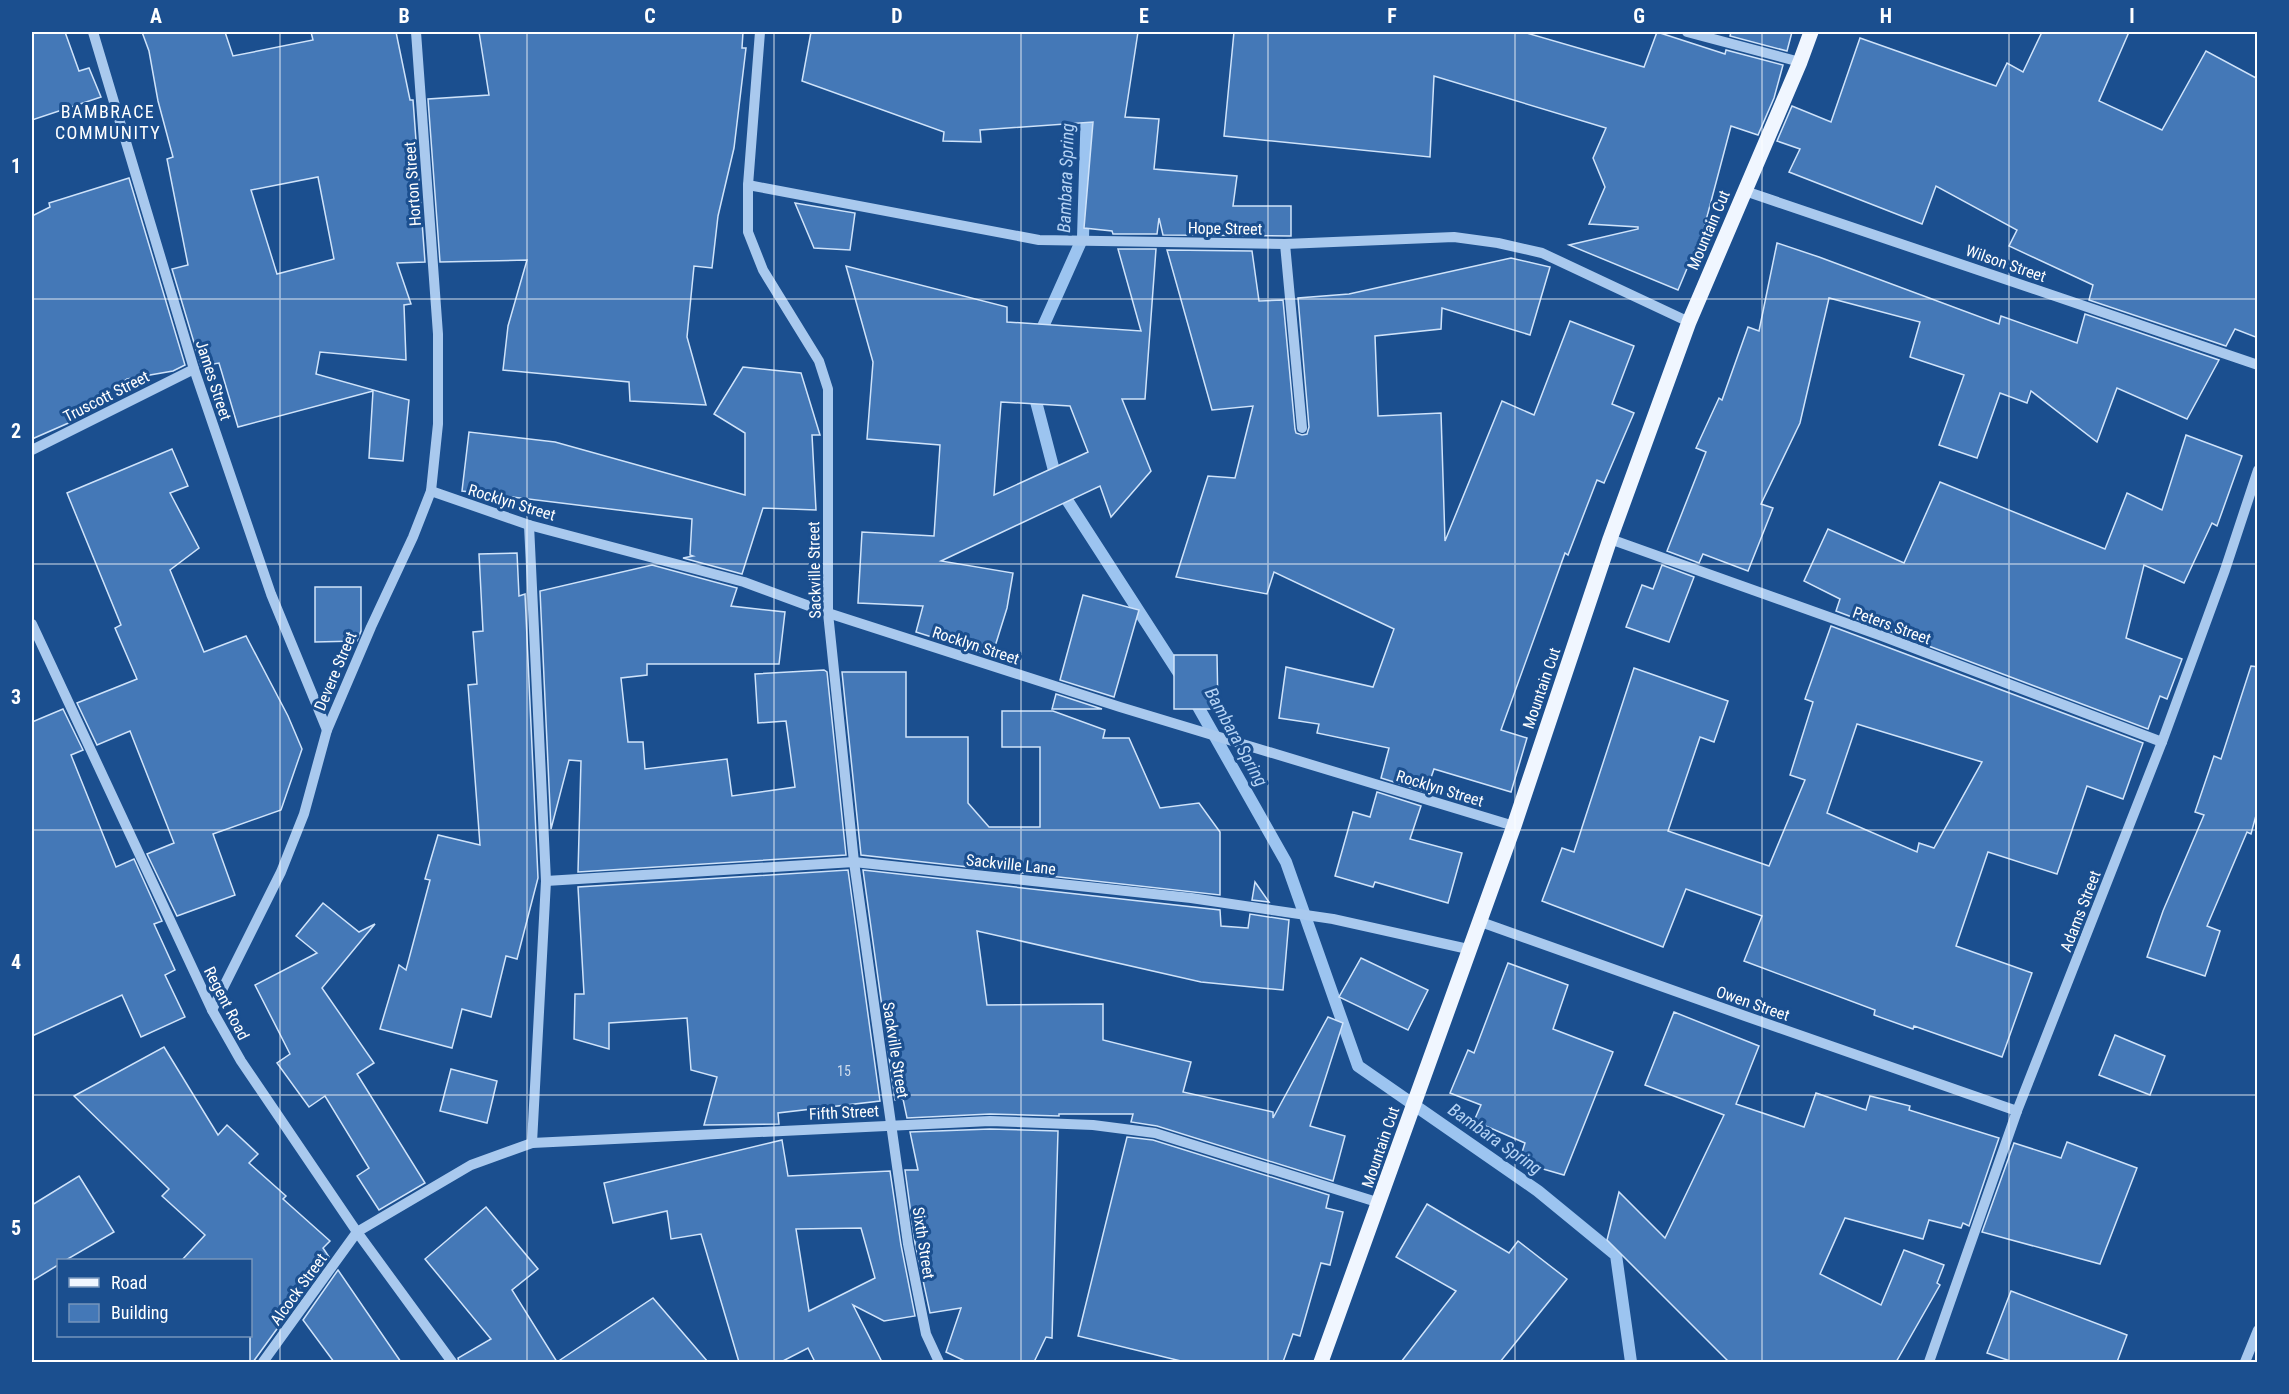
<svg xmlns="http://www.w3.org/2000/svg" width="2289" height="1394" viewBox="0 0 2289 1394" font-family="'Roboto Condensed',sans-serif">
<rect width="100%" height="100%" fill="#1b4f8f"/>
<g fill="none" stroke-linecap="round" stroke-linejoin="round">
<g stroke="#9cc4f0" stroke-width="12">
<polyline points="1037,340 1083,237 1087,106"/>
<polyline points="1033,390 1058,486 1182,678"/>
<polyline points="1192,696 1286,862 1358,1066 1538,1191 1616,1255 1631,1362"/>
</g>
</g>
<g fill="#4478b7" stroke="#cfe3fa" stroke-width="1.5" fill-rule="evenodd">
<polygon points="32,32 65,32 79,71 89,68 101,97 32,120"/>
<path d="M142 32H225L233 56 313 40 311 32H396L410 100H413L425 262 397 263 411 304 404 305 406 360 320 352 316 374 409 400 403 461 369 458 373 391 238 427 219 363 201 366 172 269 188 265 167 159 173 157 158 101 149 51ZM318 177 334 259 277 274 251 190Z"/>
<polygon points="479,32 743,32 742,48 746,48 734,148 718,216 712,268 694,266 687,337 706,405 630,401 629,382 503,370 508,326 527,260 440,262 428,99 489,95"/>
<polygon points="811,32 1138,32 1125,117 1159,119 1154,169 1237,176 1233,206 1291,206 1291,236 1163,235 1159,218 1157,234 1113,234 1112,231 1084,228 1093,122 980,130 981,142 943,141 944,132 802,81"/>
<polygon points="1234,32 1523,32 1644,67 1657,32 1725,54 1726,50 1783,65 1774,98 1758,135 1731,126 1704,228 1678,290 1569,245 1638,229 1638,227 1589,224 1605,187 1593,158 1606,128 1434,76 1430,157 1224,136"/>
<polygon points="1731,32 1792,32 1787,51 1730,36"/>
<polygon points="2042,32 2129,32 2099,101 2162,130 2206,51 2258,79 2258,338 2235,329 2226,346 2089,300 2093,285 2009,246 2017,230 1936,186 1922,224 1789,172 1800,149 1777,141 1792,106 1831,122 1860,38 1996,86 2007,63 2023,72"/>
<polygon points="129,178 185,365 173,371 127,379 73,421 32,439 32,216 50,207 49,203"/>
<polygon points="795,203 855,213 850,250 814,248"/>
<polygon points="1777,243 1819,257 1999,324 2001,316 2077,343 2085,314 2219,360 2187,419 2117,388 2097,442 2031,391 2027,403 2000,393 1977,458 1939,445 1964,375 1910,357 1920,322 1829,298 1800,423 1761,504 1773,508 1748,571 1703,554 1699,563 1667,551 1706,452 1696,448 1719,398 1722,400 1748,327 1759,331"/>
<path d="M1118 249H1156L1145 399H1122L1151 471 1111 517 1100 486 941 561 1013 573 1007 608 992 656 916 632 923 606 858 603 862 532 934 536 940 445 867 439 873 362 846 266 1007 307V322L1141 331ZM1001 402 1070 406 1088 452 994 495Z"/>
<polygon points="1167,250 1252,251 1259,301 1283,300 1295,429 1296,433 1302,435 1307,434 1309,427 1298,298 1349,294 1511,258 1550,267 1530,335 1442,308 1441,329 1375,336 1378,416 1441,413 1445,541 1502,401 1534,415 1570,321 1634,346 1612,404 1634,413 1604,483 1597,480 1568,555 1565,553 1501,730 1527,738 1511,792 1434,769 1426,792 1381,778 1389,748 1317,733 1319,724 1279,718 1286,667 1373,687 1394,629 1274,572 1267,594 1176,577 1208,476 1235,478 1253,406 1212,410"/>
<polygon points="743,367 801,373 820,435 812,435 816,510 763,508 742,574 683,558 693,556 690,555 692,519 462,491 469,432 555,442 745,495 745,433 714,414"/>
<polygon points="2186,435 2242,456 2217,526 2212,523 2184,583 2144,565 2126,638 2182,659 2167,699 2160,696 2148,729 1836,611 1840,599 1804,581 1828,529 1904,563 1940,482 2105,549 2127,493 2162,510"/>
<polygon points="172,449 188,486 170,493 199,548 170,570 204,652 246,636 288,716 302,749 281,810 213,834 235,895 177,916 147,854 174,843 130,731 97,745 77,703 137,679 115,628 121,625 67,493"/>
<polygon points="517,553 519,596 525,594 538,878 517,959 506,956 491,1017 462,1009 452,1048 380,1029 399,965 406,970 430,880 425,879 438,835 480,845 468,685 477,684 473,632 483,631 479,554"/>
<polygon points="652,565 737,588 731,606 785,612 779,664 647,664 647,675 621,678 628,742 643,742 645,769 727,759 732,796 795,787 786,721 758,723 755,674 824,670 827,672 846,855 578,872 581,761 569,760 551,829 540,591"/>
<polygon points="1662,565 1694,577 1669,642 1626,627 1642,585 1653,589"/>
<polygon points="315,587 361,587 361,631 357,641 315,642"/>
<polygon points="1083,595 1139,610 1114,697 1060,680"/>
<path d="M1831 626 2143 743 2123 799 2087 786 2057 874 1988 852 1956 946 2032 973 2002 1057 1914 1026 1913 1029 1874 1015 1875 1010 1744 961 1762 916 1686 889 1663 947 1542 901 1562 848 1574 852 1634 668 1728 701 1714 742 1700 737 1668 831 1769 866 1805 780 1790 775 1813 702 1805 699ZM1857 724 1982 762 1934 848 1919 843 1917 852 1827 813Z"/>
<polygon points="1174,655 1217,655 1218,709 1174,709"/>
<polygon points="2251,666 2258,667 2258,808 2251,834 2247,832 2207,926 2220,931 2205,976 2147,957 2163,911 2204,815 2195,812 2214,756 2221,759"/>
<polygon points="842,672 906,672 906,737 968,737 968,803 989,827 1040,827 1040,747 1002,747 1002,711 1053,711 1105,730 1103,738 1129,738 1160,808 1199,803 1220,832 1220,895 861,855"/>
<polygon points="1056,694 1102,709 1052,709"/>
<polygon points="63,709 83,750 71,755 116,867 134,859 162,921 154,924 175,970 165,975 185,1017 141,1037 122,995 32,1036 32,722"/>
<polygon points="1377,792 1421,806 1410,839 1462,853 1448,903 1375,882 1373,887 1335,876 1353,812 1370,817"/>
<polygon points="848,870 880,1101 778,1113 779,1124 704,1125 717,1077 691,1070 687,1018 609,1023 609,1049 574,1039 575,994 584,994 578,887"/>
<polygon points="863,870 1220,910 1221,926 1248,928 1250,914 1289,920 1283,990 1201,982 977,931 987,1005 1103,1004 1103,1040 1191,1062 1183,1092 1273,1112 1273,1118 1328,1017 1343,1023 1310,1126 1345,1136 1333,1181 1157,1126 1131,1122 1133,1114 1059,1114 1059,1116 990,1114 907,1118 903,1099 895,1100"/>
<polygon points="1255,882 1269,902 1252,900"/>
<polygon points="323,903 359,932 375,924 322,988 374,1063 357,1074 425,1183 379,1210 357,1176 369,1168 325,1096 309,1107 277,1063 290,1054 255,985 317,953 296,936"/>
<polygon points="1361,958 1428,990 1408,1030 1339,997"/>
<polygon points="1508,963 1568,985 1553,1029 1613,1052 1564,1175 1519,1162 1525,1143 1474,1121 1481,1105 1450,1093 1468,1050 1474,1053"/>
<polygon points="1674,1012 1759,1046 1736,1104 1804,1127 1816,1093 1866,1110 1870,1096 1910,1106 1909,1110 1999,1138 1969,1226 1963,1223 1961,1228 1929,1220 1923,1239 1845,1218 1820,1274 1881,1305 1904,1250 1944,1265 1937,1283 1940,1285 1896,1362 1729,1362 1607,1240 1619,1192 1665,1238 1724,1115 1645,1085"/>
<polygon points="2115,1035 2165,1056 2150,1095 2099,1075"/>
<polygon points="164,1047 218,1135 227,1125 258,1154 249,1163 286,1196 283,1199 330,1241 323,1248 329,1257 253,1362 250,1362 250,1260 182,1260 205,1235 162,1196 169,1189 74,1096"/>
<polygon points="451,1069 497,1081 487,1123 440,1111"/>
<polygon points="990,1129 1058,1131 1052,1338 1046,1337 1034,1362 967,1362 946,1352 961,1308 930,1313 915,1243 905,1170 918,1170 910,1132"/>
<polygon points="1127,1137 1153,1140 1329,1195 1326,1208 1343,1212 1330,1265 1321,1263 1300,1336 1293,1334 1283,1362 1185,1362 1078,1336"/>
<path d="M782 1140 788 1176 890 1171 901 1245 915 1316 884 1321 853 1305 882 1362H815L808 1348 781 1362H739L701 1234 671 1239 667 1211 613 1223 604 1183ZM861 1228 875 1278 809 1311 796 1229Z"/>
<polygon points="2067,1142 2137,1168 2100,1264 1982,1232 2014,1143 2061,1158"/>
<polygon points="79,1176 114,1232 66,1260 58,1260 58,1265 32,1281 32,1205"/>
<polygon points="1427,1204 1509,1253 1518,1241 1567,1279 1500,1362 1401,1362 1456,1291 1396,1257"/>
<polygon points="486,1207 538,1269 512,1290 557,1362 653,1298 708,1362 459,1362 458,1358 491,1339 425,1259"/>
<polygon points="338,1270 401,1362 334,1362 303,1320"/>
<polygon points="2011,1291 2127,1335 2117,1362 2013,1362 1987,1353"/>
</g>
<g fill="none" stroke-linecap="round" stroke-linejoin="round">
<g stroke="#a9c9ee" stroke-width="10">
<polyline points="93,32 194,369 271,594 327,730"/>
<polyline points="760,32 748,185 748,232 763,270 819,361 828,389 828,613 854,862 908,1244 926,1334 939,1362"/>
<polyline points="1687,32 1800,62"/>
<polyline points="748,185 1039,240 1285,244 1454,237 1498,243 1542,253 1689,322"/>
<polyline points="1745,191 2258,365"/>
<polyline points="1285,244 1302,428"/>
<polyline points="32,450 194,369"/>
<polyline points="431,491 529,525 744,582 828,613 1120,707 1514,826"/>
<polyline points="529,525 546,881 532,1143"/>
<polyline points="1610,539 1882,636 2162,742"/>
<polyline points="32,624 212,1010 241,1061 357,1232 452,1362"/>
<polyline points="546,881 854,862 1191,898 1333,919 1468,949"/>
<polyline points="1478,921 1745,1016 2017,1111"/>
<polyline points="212,1010 281,872 304,814 327,730 371,627 413,537 431,491 438,424 438,334 416,32"/>
<polyline points="263,1362 357,1232 471,1165 532,1143 990,1121 1093,1125 1155,1133 1380,1203"/>
<polyline points="1929,1362 2017,1111 2162,742 2225,570 2258,470"/>
<polyline points="2245,1362 2258,1330"/>
</g>
<polyline stroke="#f0f6ff" stroke-width="15" points="1321,1362 1514,826 1610,539 1689,322 1800,62 1811,32"/>
</g>
<path fill="none" stroke="#fff" stroke-width="1.5" stroke-opacity="0.55" d="M280 32V1362M527 32V1362M774 32V1362M1021 32V1362M1268 32V1362M1515 32V1362M1762 32V1362M2009 32V1362M32 299H2258M32 564H2258M32 830H2258M32 1095H2258"/>
<g text-anchor="middle" stroke-width="6" stroke-linejoin="round" paint-order="stroke">
<g font-size="14" fill="#d0dded">
<text x="844" y="1076">15</text>
</g>
<g font-size="16" fill="#fff" stroke="#1b4f8f">
<text transform="translate(412 184) rotate(-94)" y="6">Horton Street</text>
<text transform="translate(1225 228) rotate(1)" y="6">Hope Street</text>
<text transform="translate(1708 230) rotate(-67)" y="6">Mountain Cut</text>
<text transform="translate(2006 263) rotate(19)" y="6">Wilson Street</text>
<text transform="translate(214 380) rotate(72)" y="6">James Street</text>
<text transform="translate(106 396) rotate(-27)" y="6">Truscott Street</text>
<text transform="translate(512 502) rotate(17)" y="6">Rocklyn Street</text>
<text transform="translate(814 570) rotate(-91)" y="6">Sackville Street</text>
<text transform="translate(1892 625) rotate(20)" y="6">Peters Street</text>
<text transform="translate(976 645) rotate(18)" y="6">Rocklyn Street</text>
<text transform="translate(335 671) rotate(-67)" y="6">Devere Street</text>
<text transform="translate(1541 688) rotate(-71)" y="6">Mountain Cut</text>
<text transform="translate(1440 788) rotate(17)" y="6">Rocklyn Street</text>
<text transform="translate(1011 864) rotate(6)" y="6">Sackville Lane</text>
<text transform="translate(2080 911) rotate(-69)" y="6">Adams Street</text>
<text transform="translate(227 1003) rotate(63)" y="6">Regent Road</text>
<text transform="translate(1753 1003) rotate(19)" y="6">Owen Street</text>
<text transform="translate(896 1050) rotate(81)" y="6">Sackville Street</text>
<text transform="translate(844 1112) rotate(-3)" y="6">Fifth Street</text>
<text transform="translate(1380 1147) rotate(-71)" y="6">Mountain Cut</text>
<text transform="translate(924 1243) rotate(81)" y="6">Sixth Street</text>
<text transform="translate(298 1289) rotate(-54)" y="6">Alcock Street</text>
</g>
<g font-size="18" letter-spacing="1.5" fill="#fff" stroke="#1b4f8f">
<text x="108" y="118">BAMBRACE<tspan x="108" dy="21">COMMUNITY</tspan></text>
</g>
<g font-size="18" font-style="italic" fill="#b5d3f5" stroke="#1b4f8f">
<text transform="translate(1066 178) rotate(-88)" y="6">Bambara Spring</text>
<text transform="translate(1236 737) rotate(61)" y="6">Bambara Spring</text>
<text transform="translate(1495 1139) rotate(35)" y="6">Bambara Spring</text>
</g>
</g>
<rect width="2289" height="1394" fill="none" stroke="#1b4f8f" stroke-width="66"/>
<rect x="57" y="1259" width="195" height="78" fill="#1b4f8f" stroke="#7695bc" stroke-width="1.5"/>
<rect x="69" y="1278" width="30" height="9" fill="#f0f6ff" stroke="#7695bc" stroke-width="1.5"/>
<text x="111" y="1289" font-size="18" fill="#ffffff">Road</text>
<rect x="69" y="1304" width="30" height="18" fill="#4478b7" stroke="#7695bc" stroke-width="1.5"/>
<text x="111" y="1319" font-size="18" fill="#ffffff">Building</text>
<rect x="33" y="33" width="2223" height="1328" fill="none" stroke="#fff" stroke-width="2"/>
<g font-size="20" text-anchor="middle" font-weight="bold" fill="#fff">
<text x="156" y="23">A</text>
<text x="404" y="23">B</text>
<text x="650" y="23">C</text>
<text x="897" y="23">D</text>
<text x="1144" y="23">E</text>
<text x="1392" y="23">F</text>
<text x="1639" y="23">G</text>
<text x="1886" y="23">H</text>
<text x="2132" y="23">I</text>
<text x="16" y="173">1</text>
<text x="16" y="438">2</text>
<text x="16" y="704">3</text>
<text x="16" y="969">4</text>
<text x="16" y="1235">5</text>
</g>
</svg>
